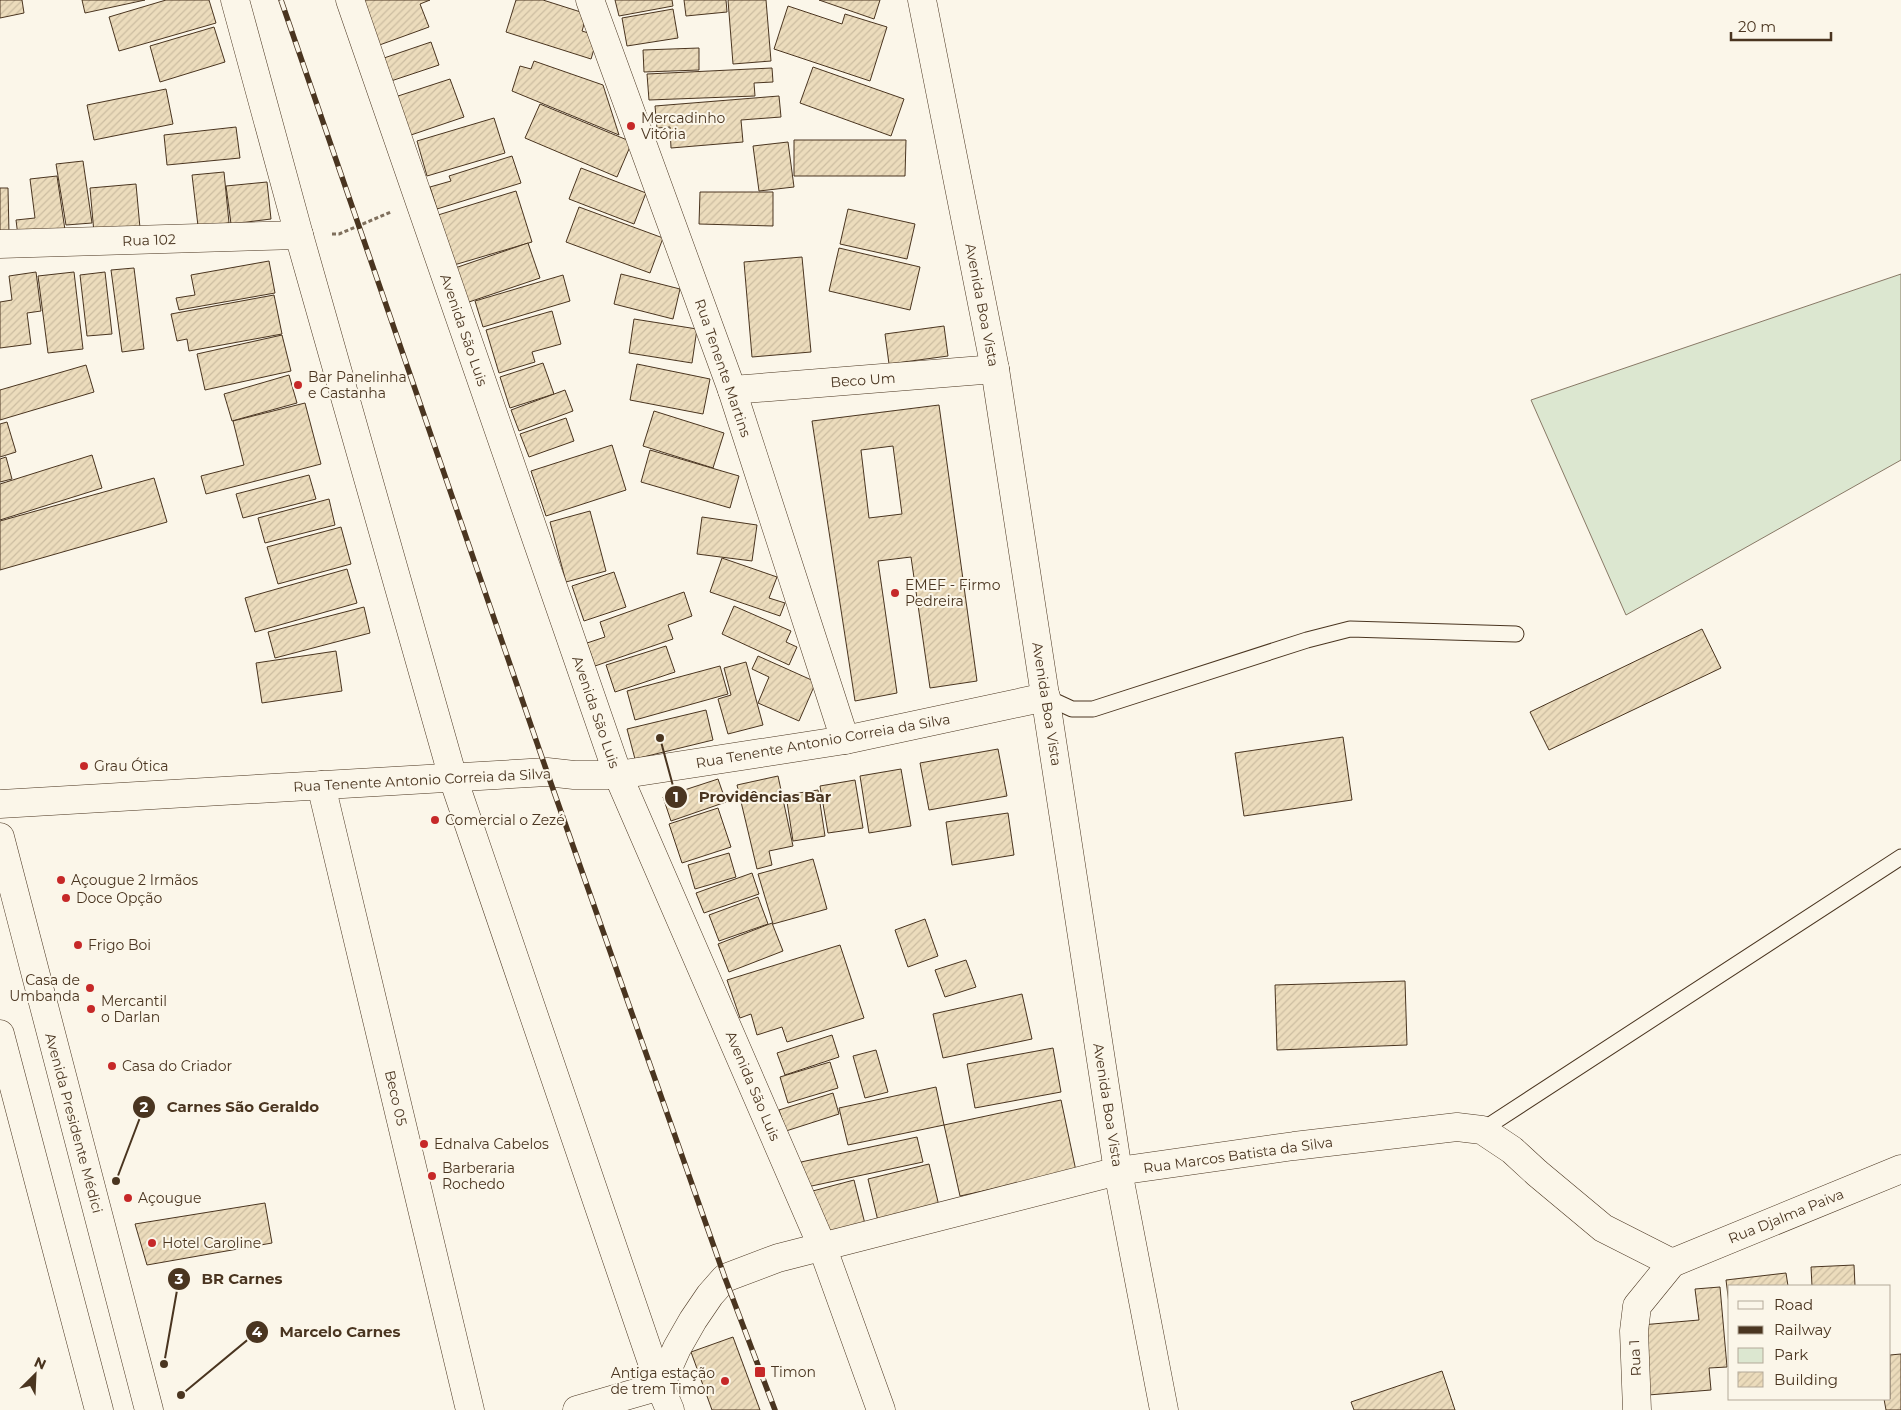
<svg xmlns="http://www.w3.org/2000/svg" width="1901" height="1410" viewBox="0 0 1901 1410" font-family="Montserrat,sans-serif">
<defs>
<pattern id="building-hatch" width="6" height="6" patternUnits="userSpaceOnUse" patternTransform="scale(1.25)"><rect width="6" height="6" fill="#ecdcbc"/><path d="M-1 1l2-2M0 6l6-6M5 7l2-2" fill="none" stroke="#ccbda1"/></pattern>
</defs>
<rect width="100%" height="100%" fill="#fbf6e9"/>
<polygon fill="#dce7d0" stroke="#887966" points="1901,274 1901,460 1626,615 1531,400"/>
<g fill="url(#building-hatch)" stroke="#4a3520" fill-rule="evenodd">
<polygon points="0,0 22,0 24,13 0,18"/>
<polygon points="82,0 145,0 85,13"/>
<polygon points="166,0 209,0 216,23 119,51 109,17"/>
<polygon points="356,0 430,0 420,4 429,27 374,47"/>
<polygon points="516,0 543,0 587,14 582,31 598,36 591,59 506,32"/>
<polygon points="615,0 672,0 673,6 619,16"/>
<polygon points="684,0 726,0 727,12 686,16"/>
<polygon points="728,0 766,0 771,61 733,64"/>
<polygon points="819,0 880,0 874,19"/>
<polygon points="788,6 842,24 845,14 887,27 870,81 774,49"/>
<polygon points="673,9 678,38 627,46 622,18"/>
<polygon points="214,27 225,62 160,82 150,46"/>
<polygon points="431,42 439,65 391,81 384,58"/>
<polygon points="699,48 699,70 644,72 643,50"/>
<polygon points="534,61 603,85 619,135 512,91 520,66 531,69"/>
<polygon points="813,67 904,99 891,136 800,103"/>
<polygon points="772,68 773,82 754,83 755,96 649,100 647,74"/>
<polygon points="450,79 464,117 408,136 395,97"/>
<polygon points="166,89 173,124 94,140 87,105"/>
<polygon points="779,96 781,117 741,120 743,142 671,148 670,127 657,128 655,106"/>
<polygon points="540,104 632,142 617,177 525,138"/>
<polygon points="494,118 505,153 427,176 417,141"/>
<polygon points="236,127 240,158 167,165 164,135"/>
<polygon points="794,140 906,140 905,176 794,176"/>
<polygon points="788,142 794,187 759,191 753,146"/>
<polygon points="512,156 521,183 437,209 430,187 451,181 449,176"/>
<polygon points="83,161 92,223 66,225 56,164"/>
<polygon points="581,168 646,193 634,224 569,199"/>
<polygon points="224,172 229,223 198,226 192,175"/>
<polygon points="57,176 65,230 18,236 16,220 35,218 30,179"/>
<polygon points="267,182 271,219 231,224 226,186"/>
<polygon points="136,184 140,228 94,233 90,188"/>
<polygon points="0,188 8,188 9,234 0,234"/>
<polygon points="516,191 532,242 454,265 438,215"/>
<polygon points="700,192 773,192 773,226 699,224"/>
<polygon points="579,207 663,238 650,273 566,242"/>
<polygon points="848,209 915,224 907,259 840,244"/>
<polygon points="528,243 540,278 466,303 455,268"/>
<polygon points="839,248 920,267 910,310 829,291"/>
<polygon points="802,257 811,352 752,357 744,262"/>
<polygon points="269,261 275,293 179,310 176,298 195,295 191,275"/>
<polygon points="134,268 144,349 122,352 111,270"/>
<polygon points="36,272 41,311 27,313 31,344 0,348 0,302 12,300 9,276"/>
<polygon points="74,272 83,349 48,353 38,276"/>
<polygon points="105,272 112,334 87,336 80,275"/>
<polygon points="621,274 680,289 673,319 614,304"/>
<polygon points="563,275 570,301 483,327 475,301"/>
<polygon points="274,295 282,334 189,351 187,339 177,341 171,314"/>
<polygon points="552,311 561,344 532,352 535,362 499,373 486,330"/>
<polygon points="634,319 697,329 692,363 629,353"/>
<polygon points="944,326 948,356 889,364 885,334"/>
<polygon points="282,335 291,371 205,390 197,354"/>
<polygon points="543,363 554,394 510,408 500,377"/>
<polygon points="637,364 710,379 703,414 630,400"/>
<polygon points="86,365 94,392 0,420 0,390"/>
<polygon points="289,375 297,403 232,421 224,394"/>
<polygon points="565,390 573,411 519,431 511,410"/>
<polygon points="305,403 321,464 206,494 201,476 244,465 233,421"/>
<path d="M939 405 977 681 930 688 911 557 878 561 897 693 855 701 812 421ZM893 446 902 514 869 518 861 450Z"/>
<polygon points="654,411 724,433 713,468 643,446"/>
<polygon points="566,418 574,441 529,457 520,434"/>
<polygon points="7,422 16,452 0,457 0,424"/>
<polygon points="612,445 626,490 546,516 531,471"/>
<polygon points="650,450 739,476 730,508 641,482"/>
<polygon points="92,455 102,488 0,520 0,484"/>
<polygon points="6,457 12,479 0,482 0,459"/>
<polygon points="309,475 316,499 243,518 236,494"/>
<polygon points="154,478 167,522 0,570 0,521"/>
<polygon points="329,499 335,525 265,543 258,518"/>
<polygon points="590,511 606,571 566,582 550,522"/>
<polygon points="702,517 757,525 752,561 697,554"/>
<polygon points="341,527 351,564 278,584 267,547"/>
<polygon points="722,558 777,577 769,598 785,603 780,616 710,592"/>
<polygon points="347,569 357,603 255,632 245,598"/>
<polygon points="614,572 626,607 584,621 572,586"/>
<polygon points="684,592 692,616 668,625 673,639 595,666 587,643 605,637 600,622"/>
<polygon points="734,606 791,631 786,642 797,647 789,665 722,634"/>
<polygon points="364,607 370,633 275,658 268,632"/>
<polygon points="1702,629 1721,668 1549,750 1530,712"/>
<polygon points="666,646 675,672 615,692 606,665"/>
<polygon points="336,651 342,691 262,703 256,663"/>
<polygon points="758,656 816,682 799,721 758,703 769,677 752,669"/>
<polygon points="746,662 763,725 728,734 718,699 731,695 724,668"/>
<polygon points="720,666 728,694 635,720 627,691"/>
<polygon points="706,710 713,740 635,759 627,729"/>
<polygon points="1343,737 1352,800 1244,816 1235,753"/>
<polygon points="998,749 1007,796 929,810 920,763"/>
<polygon points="901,769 911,826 869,833 860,776"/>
<polygon points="778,776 793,846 769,851 772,865 757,869 737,785"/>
<polygon points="718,779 726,802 671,821 663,797"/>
<polygon points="855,780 863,828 828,833 820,786"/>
<polygon points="818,790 825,836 793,841 786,795"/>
<polygon points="718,808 731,847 682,863 669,824"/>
<polygon points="1008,813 1014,855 952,865 946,822"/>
<polygon points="729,853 736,877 695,889 688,865"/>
<polygon points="813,859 827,909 773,924 758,874"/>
<polygon points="752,873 759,894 704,913 696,893"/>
<polygon points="758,897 768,924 719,941 709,915"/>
<polygon points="925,919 938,956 908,967 895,930"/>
<polygon points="772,923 783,951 729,972 718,944"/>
<polygon points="840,945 864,1018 787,1042 782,1027 757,1035 751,1014 740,1018 727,980"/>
<polygon points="966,960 976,987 945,997 935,970"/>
<polygon points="1405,981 1407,1045 1277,1050 1275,985"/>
<polygon points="1022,994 1032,1039 943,1058 933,1014"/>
<polygon points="832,1035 839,1057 785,1075 777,1053"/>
<polygon points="1053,1048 1061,1092 975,1108 967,1064"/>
<polygon points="876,1050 888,1092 865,1098 853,1056"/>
<polygon points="830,1062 838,1088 788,1103 780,1077"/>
<polygon points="936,1087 944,1125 848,1145 839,1108"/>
<polygon points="833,1093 839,1114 786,1131 779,1110"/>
<polygon points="1061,1100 1076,1171 960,1196 944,1125"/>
<polygon points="917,1137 923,1162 807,1187 801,1162"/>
<polygon points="929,1164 939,1206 878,1221 868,1179"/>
<polygon points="854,1180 866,1228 822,1240 809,1192"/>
<polygon points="265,1203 272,1243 147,1265 135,1224"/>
<polygon points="1854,1265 1855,1286 1812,1286 1811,1267"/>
<polygon points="1786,1273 1788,1286 1730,1286 1730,1312 1726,1280"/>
<polygon points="1720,1287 1727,1367 1709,1368 1711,1390 1648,1395 1641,1325 1699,1320 1695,1289"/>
<polygon points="733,1337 760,1410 712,1410 691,1352"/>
<polygon points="1901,1354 1901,1410 1886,1410 1884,1399 1890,1399 1890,1355"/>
<polygon points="1442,1371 1455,1410 1354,1410 1351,1402"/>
</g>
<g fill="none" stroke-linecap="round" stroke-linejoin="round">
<g stroke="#4a3520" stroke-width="17">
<g id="service">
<polyline points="1046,697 1072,709 1093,709 1307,640 1350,629 1516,634"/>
<polyline points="1482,1130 1901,857"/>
</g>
</g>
<g stroke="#4a3520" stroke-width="29">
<g id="minor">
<polyline points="235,0 299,235 453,778 660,1386 670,1410"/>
<polyline points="350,0 618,775 822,1246 881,1410"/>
<polyline points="590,0 732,390 845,740"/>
<polyline points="0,244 299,235"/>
<polyline points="732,390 995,369"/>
<polyline points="321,785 470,1410"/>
<polyline points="0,804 547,772 574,775 618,775 845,740 1046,697"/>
<polyline points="577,1410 660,1386 677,1348 693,1320 710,1295 725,1278 778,1258 1118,1171 1294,1146 1457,1127 1482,1130 1512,1150 1537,1173 1603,1228 1672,1263"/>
<polyline points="1637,1410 1634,1331 1637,1306 1672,1263 1901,1169"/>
</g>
</g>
<g stroke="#4a3520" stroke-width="29">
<polyline id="tertiary" points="922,0 995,369 1118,1171 1164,1410"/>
</g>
<g stroke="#4a3520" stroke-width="29">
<g id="primary">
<polyline points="0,837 149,1410"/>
<polyline points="0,1034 99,1410"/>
</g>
</g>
<polyline stroke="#7f6f5c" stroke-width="3" stroke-dasharray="4 2.5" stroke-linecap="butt" points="332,234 339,234 391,212"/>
<use href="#service" stroke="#fbf6e9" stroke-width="15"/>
<use href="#minor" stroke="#fbf6e9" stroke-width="28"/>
<use href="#tertiary" stroke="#fbf6e9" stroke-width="28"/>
<use href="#primary" stroke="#fbf6e9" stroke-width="28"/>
<g stroke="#4a3520" stroke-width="5.5">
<polyline id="rail" points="281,0 547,772 725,1278 775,1410"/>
</g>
<use href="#rail" stroke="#fbf6e9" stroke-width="4" stroke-dasharray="11" stroke-linecap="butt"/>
</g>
<g fill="#c62828" stroke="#fbf6e9" stroke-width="2">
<circle cx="631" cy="126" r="5"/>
<circle cx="298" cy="385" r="5"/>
<circle cx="895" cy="593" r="5"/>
<circle cx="84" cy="766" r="5"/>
<circle cx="435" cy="820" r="5"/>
<circle cx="61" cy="880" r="5"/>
<circle cx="66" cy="898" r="5"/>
<circle cx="78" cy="945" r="5"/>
<circle cx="90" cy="988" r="5"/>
<circle cx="91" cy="1009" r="5"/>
<circle cx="112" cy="1066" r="5"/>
<circle cx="424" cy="1144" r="5"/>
<circle cx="432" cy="1176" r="5"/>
<circle cx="128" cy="1198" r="5"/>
<circle cx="152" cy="1243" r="5"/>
<rect x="754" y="1366" width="12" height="12" rx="2.5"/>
<circle cx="725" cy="1381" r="5"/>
</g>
<g text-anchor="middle" stroke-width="4" stroke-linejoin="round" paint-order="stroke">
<g font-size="14" fill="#4a3520" stroke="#fbf6e9" text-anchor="start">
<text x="641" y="123">Mercadinho<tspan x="641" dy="16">Vitória</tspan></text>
<text x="308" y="382">Bar Panelinha<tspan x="308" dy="16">e Castanha</tspan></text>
<text x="905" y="590">EMEF - Firmo<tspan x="905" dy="16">Pedreira</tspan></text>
<text x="94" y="771">Grau Ótica</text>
<text x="445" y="825">Comercial o Zezé</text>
<text x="71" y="885">Açougue 2 Irmãos</text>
<text x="76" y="903">Doce Opção</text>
<text x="88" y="950">Frigo Boi</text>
<text x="80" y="985" text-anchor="end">Casa de<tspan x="80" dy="16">Umbanda</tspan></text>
<text x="101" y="1006">Mercantil<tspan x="101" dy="16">o Darlan</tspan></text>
<text x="122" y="1071">Casa do Criador</text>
<text x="434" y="1149">Ednalva Cabelos</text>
<text x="442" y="1173">Barberaria<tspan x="442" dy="16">Rochedo</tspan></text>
<text x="138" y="1203">Açougue</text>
<text x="162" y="1248">Hotel Caroline</text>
<text x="771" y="1377">Timon</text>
<text x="715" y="1378" text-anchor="end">Antiga estação<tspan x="715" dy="16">de trem Timon</tspan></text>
</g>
<g font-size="14" fill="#4a3520" stroke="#fbf6e9">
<text transform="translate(149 240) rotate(-2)" y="5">Rua 102</text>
<text transform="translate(982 305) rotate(79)" y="5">Avenida Boa Vista</text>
<text transform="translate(464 330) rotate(71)" y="5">Avenida São Luis</text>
<text transform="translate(723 368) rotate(71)" y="5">Rua Tenente Martins</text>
<text transform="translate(863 380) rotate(-4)" y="5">Beco Um</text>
<text transform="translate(1047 704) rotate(81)" y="5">Avenida Boa Vista</text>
<text transform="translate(596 712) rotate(71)" y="5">Avenida São Luis</text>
<text transform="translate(823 741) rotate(-10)" y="5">Rua Tenente Antonio Correia da Silva</text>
<text transform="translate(422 780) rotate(-3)" y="5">Rua Tenente Antonio Correia da Silva</text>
<text transform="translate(753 1086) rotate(67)" y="5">Avenida São Luis</text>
<text transform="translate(396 1098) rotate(77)" y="5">Beco 05</text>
<text transform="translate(1108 1105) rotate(81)" y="5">Avenida Boa Vista</text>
<text transform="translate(74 1123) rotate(75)" y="5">Avenida Presidente Médici</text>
<text transform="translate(1238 1155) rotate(-8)" y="5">Rua Marcos Batista da Silva</text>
<text transform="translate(1786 1216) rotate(-22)" y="5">Rua Djalma Paiva</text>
<text transform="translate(1635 1358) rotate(-93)" y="5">Rua 1</text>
</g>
</g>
<path fill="none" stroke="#4a3520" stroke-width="2" d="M660 738L676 797M116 1181L144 1107M164 1364L179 1279M181 1395L257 1332"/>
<g fill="#4a3520" stroke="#fbf6e9" stroke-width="2">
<circle cx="660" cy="738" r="5"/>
<circle cx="116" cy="1181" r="5"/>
<circle cx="164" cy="1364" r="5"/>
<circle cx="181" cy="1395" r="5"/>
<circle cx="676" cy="797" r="12"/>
<circle cx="144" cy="1107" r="12"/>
<circle cx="179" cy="1279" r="12"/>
<circle cx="257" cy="1332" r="12"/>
</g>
<g font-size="15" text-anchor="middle" font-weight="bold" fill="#fff">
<text x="676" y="802">1</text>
<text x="144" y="1112">2</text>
<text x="179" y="1284">3</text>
<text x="257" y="1337">4</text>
</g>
<g font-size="15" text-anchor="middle" font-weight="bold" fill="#4a3520" stroke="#fbf6e9" stroke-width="4" stroke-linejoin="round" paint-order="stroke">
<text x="765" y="802">Providências Bar</text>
<text x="243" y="1112">Carnes São Geraldo</text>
<text x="242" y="1284">BR Carnes</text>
<text x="340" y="1337">Marcelo Carnes</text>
</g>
<rect x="1728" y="1285" width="162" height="115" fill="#fbf6e9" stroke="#b4a999"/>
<rect x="1738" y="1301" width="25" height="8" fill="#fbf6e9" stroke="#b4a999"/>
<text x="1774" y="1310" font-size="15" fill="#4a3520">Road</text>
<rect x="1738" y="1326" width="25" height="8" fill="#4a3520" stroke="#b4a999"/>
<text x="1774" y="1335" font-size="15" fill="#4a3520">Railway</text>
<rect x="1738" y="1348" width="25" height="15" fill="#dce7d0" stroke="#b4a999"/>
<text x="1774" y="1360" font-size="15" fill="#4a3520">Park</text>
<rect x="1738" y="1372" width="25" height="15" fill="url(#building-hatch)" stroke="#b4a999"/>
<text x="1774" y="1385" font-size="15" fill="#4a3520">Building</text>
<g transform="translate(35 1375) rotate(24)" stroke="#fbf6e9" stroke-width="4" paint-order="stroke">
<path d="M0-4L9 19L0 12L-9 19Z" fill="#4a3520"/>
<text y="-8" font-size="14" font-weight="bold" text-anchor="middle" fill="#4a3520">N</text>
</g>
<path d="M1731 32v8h100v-8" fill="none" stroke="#4a3520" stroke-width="2.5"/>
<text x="1738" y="32" font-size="15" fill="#4a3520" stroke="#fbf6e9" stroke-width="4" paint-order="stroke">20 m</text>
</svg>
